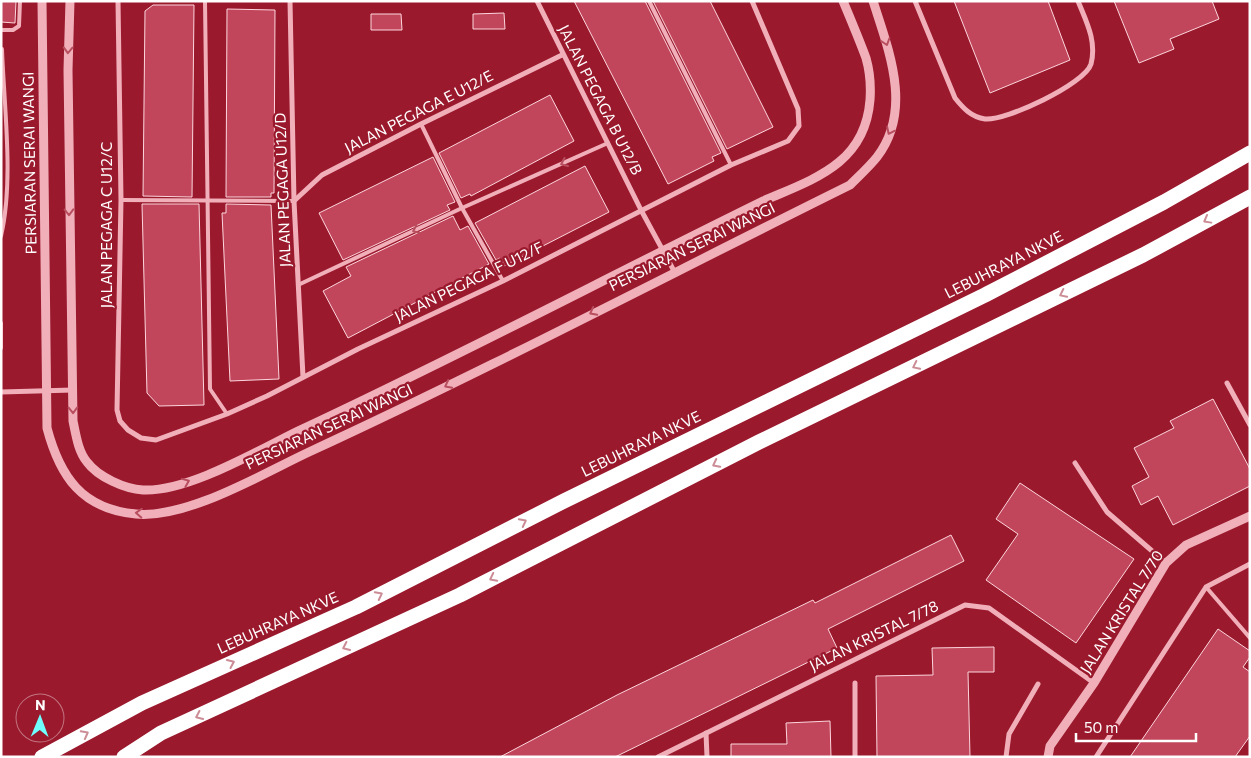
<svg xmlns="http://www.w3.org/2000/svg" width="1251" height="758" viewBox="0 0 1251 758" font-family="Commissioner,sans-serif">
<rect width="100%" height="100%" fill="#9a192d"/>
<g fill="#c2465b" stroke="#fcd6dd">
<polygon points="1,1 16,1 15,23 1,22"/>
<polygon points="574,1 645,1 721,153 712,157 714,161 668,184"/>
<polygon points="653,1 710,1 773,127 727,149"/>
<polygon points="954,1 1048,1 1070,60 990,93"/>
<polygon points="1114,1 1212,1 1219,19 1170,39 1174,49 1139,63"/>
<polygon points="153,5 194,5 192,197 143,196 145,11"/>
<polygon points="227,9 275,10 274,193 271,193 271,197 226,197"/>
<polygon points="504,13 505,29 473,29 473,14"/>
<polygon points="371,14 401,14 402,30 371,30"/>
<polygon points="550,95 574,141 471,196 470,194 461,198 439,153"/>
<polygon points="433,157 455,202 447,205 450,210 343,260 319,213"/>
<polygon points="585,166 609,212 504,266 500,258 496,260 475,223"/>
<polygon points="142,204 199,204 204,405 159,406 147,393"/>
<polygon points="226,204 271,205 279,379 230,381 222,213 226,213"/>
<polygon points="453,216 460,230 468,226 489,264 348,338 323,291 351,276 346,267"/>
<polygon points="1213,399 1250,469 1250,486 1173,525 1158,496 1141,505 1132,486 1149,477 1134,448 1174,428 1170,421"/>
<polygon points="1020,483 1134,559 1076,643 986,580 1018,534 996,519"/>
<polygon points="951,535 964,561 828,629 837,648 615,757 500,757 617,695 813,600 815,603"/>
<polygon points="1218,629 1250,651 1250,657 1243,667 1250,672 1250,736 1235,757 1130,757"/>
<polygon points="994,647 994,672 968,672 970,757 877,757 876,676 933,675 932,648"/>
<polygon points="830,721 831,757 731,757 731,744 787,744 786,723"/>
</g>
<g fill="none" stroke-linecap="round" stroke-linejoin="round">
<g stroke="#f1afba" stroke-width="4">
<polyline points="205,1 210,389 227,414"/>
<polyline points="649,1 731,165"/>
<polyline points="1,30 13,30 19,26 20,1"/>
<polyline points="421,124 462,208 503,281"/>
<polyline points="121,200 294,201"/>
<path d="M1 236C14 181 4 107 2 49"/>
<polyline points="298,285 462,208 608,143"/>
<polyline points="1,323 1,348"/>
<polyline points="1206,587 1250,638"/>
</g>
<g stroke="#f1afba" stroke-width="5">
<polyline points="118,1 121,200 117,410 120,421 128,430 141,438 156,440 227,414 267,396 358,349 503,281 731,165 788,141 799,126 798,109 752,1"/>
<polyline points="290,1 294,201 303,377"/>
<polyline points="537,1 641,210 674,271"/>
<path d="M915 1 955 98C963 108 971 117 985 119 1006 121 1085 84 1091 64 1097 41 1086 21 1078 1"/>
<polyline points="294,201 322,175 421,124 562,55"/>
<polyline points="1227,383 1250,425"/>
<polyline points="1,392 73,390"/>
<polyline points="1075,463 1107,512 1166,563"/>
<polyline points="855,683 855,757"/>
<polyline points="706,733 707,757"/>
<polyline points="658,757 965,605 989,608 1094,683"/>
<polyline points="1006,757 1009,734 1038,684"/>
<polyline points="1096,757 1206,587 1250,564"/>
</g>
<g stroke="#f1afba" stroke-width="9">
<path d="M42 1 47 428C60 477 82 509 136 514 187 519 262 474 309 452 491 368 670 274 850 185 859 176 869 167 877 157 913 110 889 51 873 1"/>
<path d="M70 1 68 70 73 421C76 435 78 451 87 462 98 477 125 489 143 490 188 492 257 451 298 431 455 358 608 277 763 201 814 179 865 164 870 100 871 86 870 72 866 58 859 39 851 20 843 1"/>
<polyline points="1048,757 1050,746 1094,683 1166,563 1186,545 1250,516"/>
</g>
<g stroke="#fff" stroke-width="15">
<polyline points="42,757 142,703 356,607 564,501 985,295 1164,202 1250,153"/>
<polyline points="124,757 161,733 460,595 759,442 1143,255 1250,197"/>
</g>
</g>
<defs><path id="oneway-chevron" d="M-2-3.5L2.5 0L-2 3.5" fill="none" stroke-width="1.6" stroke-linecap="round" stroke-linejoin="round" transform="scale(1.25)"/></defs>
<g stroke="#b84e5e">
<use href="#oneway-chevron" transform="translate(886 42) rotate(72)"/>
<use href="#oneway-chevron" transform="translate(68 50) rotate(92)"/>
<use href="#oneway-chevron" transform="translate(890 131) rotate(116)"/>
<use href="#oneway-chevron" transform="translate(564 163) rotate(156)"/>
<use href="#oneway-chevron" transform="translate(69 212) rotate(89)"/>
<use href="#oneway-chevron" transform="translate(416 230) rotate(155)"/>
<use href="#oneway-chevron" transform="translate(593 312) rotate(153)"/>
<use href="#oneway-chevron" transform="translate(448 385) rotate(153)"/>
<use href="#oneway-chevron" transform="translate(73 410) rotate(89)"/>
<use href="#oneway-chevron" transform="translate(186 482) rotate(-22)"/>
<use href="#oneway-chevron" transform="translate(139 513) rotate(-177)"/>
</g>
<g stroke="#cc8c96">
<use href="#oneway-chevron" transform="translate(1207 220) rotate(151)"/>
<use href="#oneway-chevron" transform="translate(1063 294) rotate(154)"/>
<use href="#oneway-chevron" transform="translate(916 366) rotate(154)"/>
<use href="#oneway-chevron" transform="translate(716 464) rotate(153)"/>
<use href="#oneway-chevron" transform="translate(523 522) rotate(-27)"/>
<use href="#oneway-chevron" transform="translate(493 578) rotate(153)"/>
<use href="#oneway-chevron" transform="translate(379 595) rotate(-27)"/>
<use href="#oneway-chevron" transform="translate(346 647) rotate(155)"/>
<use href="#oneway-chevron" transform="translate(231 663) rotate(-24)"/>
<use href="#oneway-chevron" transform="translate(199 716) rotate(155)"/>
<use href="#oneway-chevron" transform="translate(85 734) rotate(-28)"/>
</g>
<g text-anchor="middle" stroke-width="4.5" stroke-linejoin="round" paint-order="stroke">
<g font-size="15" fill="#fff" stroke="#9a192d">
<text transform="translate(600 100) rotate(63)" y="5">JALAN PEGAGA B U12/B</text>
<text transform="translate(419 112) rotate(-27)" y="5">JALAN PEGAGA E U12/E</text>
<text transform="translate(30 163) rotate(-91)" y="5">PERSIARAN SERAI WANGI</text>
<text transform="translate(283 190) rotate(-92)" y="5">JALAN PEGAGA U12/D</text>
<text transform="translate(107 225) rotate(-90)" y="5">JALAN PEGAGA C U12/C</text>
<text transform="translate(692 247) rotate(-26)" y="5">PERSIARAN SERAI WANGI</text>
<text transform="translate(1004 265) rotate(-27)" y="5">LEBUHRAYA NKVE</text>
<text transform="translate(469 282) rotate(-26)" y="5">JALAN PEGAGA F U12/F</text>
<text transform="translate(329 427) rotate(-25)" y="5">PERSIARAN SERAI WANGI</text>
<text transform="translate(641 444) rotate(-26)" y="5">LEBUHRAYA NKVE</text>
<text transform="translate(1122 612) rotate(-58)" y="5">JALAN KRISTAL 7/70</text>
<text transform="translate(278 623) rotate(-24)" y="5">LEBUHRAYA NKVE</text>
<text transform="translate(874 636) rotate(-26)" y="5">JALAN KRISTAL 7/78</text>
</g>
</g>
<rect width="1251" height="758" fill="none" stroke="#ffffff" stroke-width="5"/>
<g transform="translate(40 718) rotate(1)"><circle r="24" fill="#9a192d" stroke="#c27581"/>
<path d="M0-4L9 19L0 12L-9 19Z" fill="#6ffffe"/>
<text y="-8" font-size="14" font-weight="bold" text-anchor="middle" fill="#ffffff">N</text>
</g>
<path d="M1076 733v8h120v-8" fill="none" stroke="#ffffff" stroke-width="2.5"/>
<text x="1084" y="733" font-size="15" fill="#ffffff" stroke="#9a192d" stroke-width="4" paint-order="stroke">50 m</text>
</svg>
